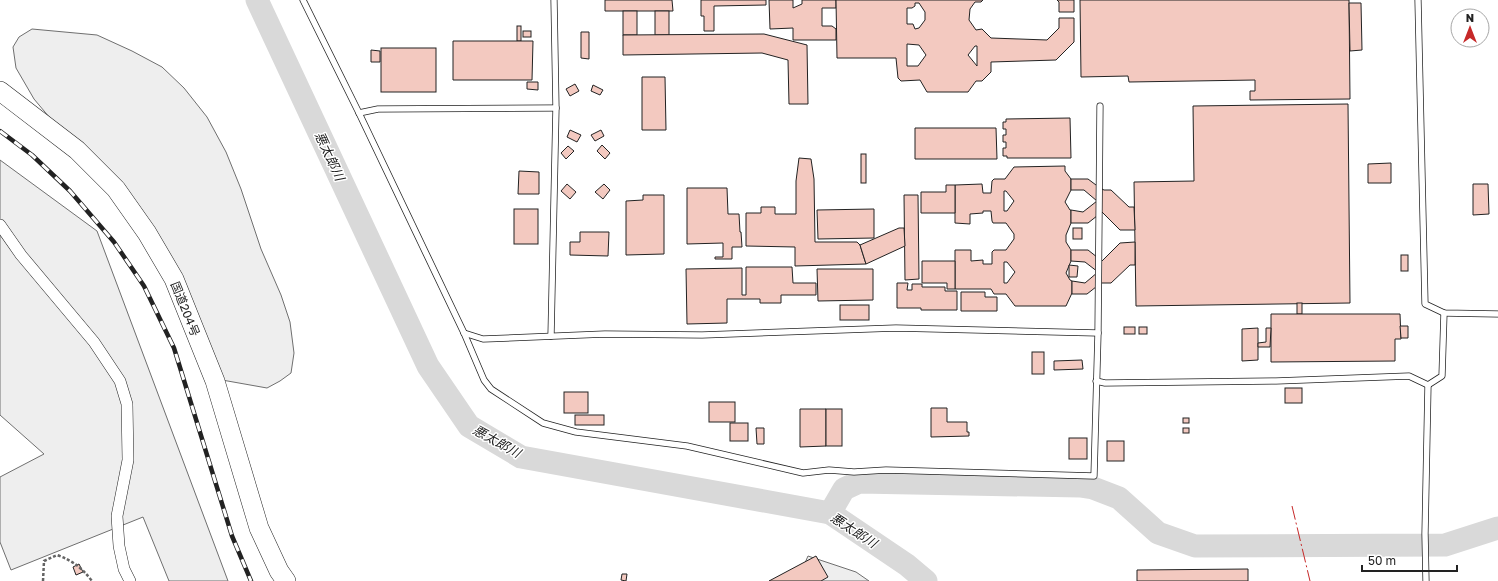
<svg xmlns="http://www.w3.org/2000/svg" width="1498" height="581" viewBox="0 0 1498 581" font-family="'Golos Text','Noto Sans JP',sans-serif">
<rect width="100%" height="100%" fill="#fff"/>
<g fill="#eee" stroke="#6f6f6f">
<polygon points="32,29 97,35 132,51 162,67 184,88 207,117 226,152 241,189 261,249 281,295 290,322 294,353 291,373 280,381 267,388 222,380 190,303 87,162 34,99 16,68 13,47 19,37"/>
<polygon points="0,160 97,231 228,581 169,581 143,517 11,570 0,542 0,477 44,454 0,415"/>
<polygon points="808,556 856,572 869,581 797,581"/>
</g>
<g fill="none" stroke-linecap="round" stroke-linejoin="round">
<g stroke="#d9d9d9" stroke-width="23">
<polyline points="257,0 428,366 469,426 521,457 830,513 907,565 926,581"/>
<polyline points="830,513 844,489 859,482 1080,486 1093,488 1119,498 1158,533 1195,546 1445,545 1498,528"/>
</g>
</g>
<g fill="#f3c9c0" stroke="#222" fill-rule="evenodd">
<polygon points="605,0 672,0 673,11 605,11"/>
<polygon points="701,0 766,0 766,5 714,6 714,31 704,31 704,16 701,16"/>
<polygon points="769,0 793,0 793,8 802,4 802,0 836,0 836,8 822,8 822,26 832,26 836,29 836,40 793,40 793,28 770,29"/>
<path d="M836 0H983L981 2H975L970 9 969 20 976 30 982 29 991 38 1047 40 1059 28V18H1074V42L1056 60 991 62V72L982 81H976L968 92H927L920 80 901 81 898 78 896 58H837ZM915 3H919L925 12V20L919 28 915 29 913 24H907V8H912L915 6ZM907 44 919 45 926 55 918 66H907ZM975 46H977V66L968 55Z"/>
<polygon points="1057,0 1074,0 1074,12 1059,12 1059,2"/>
<polygon points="1080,0 1349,0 1350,99 1250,100 1250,91 1255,91 1255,80 1129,82 1128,76 1081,77"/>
<polygon points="1349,3 1361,3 1362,50 1350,51"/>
<rect x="623" y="11" width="14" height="24"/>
<rect x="655" y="11" width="14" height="24"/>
<rect x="517" y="26" width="4" height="15"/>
<rect x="523" y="31" width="8" height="6"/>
<polygon points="581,32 589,32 589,59 581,58"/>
<polygon points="764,34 807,45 808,104 789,104 788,60 762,53 623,55 623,35"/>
<polygon points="453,41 533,41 532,80 453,80"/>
<rect x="381" y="48" width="55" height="44"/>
<polygon points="371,50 380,51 380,62 371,62"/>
<polygon points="642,77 665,77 666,130 642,130"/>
<polygon points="527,82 538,82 538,90 527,89"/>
<polygon points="575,84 579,91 570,96 566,89"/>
<polygon points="593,85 603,90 600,95 591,91"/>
<polygon points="1348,104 1350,303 1136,306 1134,182 1194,181 1193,106"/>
<polygon points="1070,118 1071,158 1007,158 1007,156 1003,156 1003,148 1006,148 1006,142 1003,142 1003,135 1006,135 1006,129 1003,129 1003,122 1006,122 1006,119"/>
<polygon points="915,128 996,128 997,159 915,159"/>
<polygon points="570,130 581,135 577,142 567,137"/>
<polygon points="601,130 604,136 595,141 591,135"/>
<polygon points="602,145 610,153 605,159 597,151"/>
<polygon points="568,146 574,151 566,159 561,153"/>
<rect x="861" y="154" width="5" height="29"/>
<polygon points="799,158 811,159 814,179 815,242 857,242 860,245 866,264 795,266 795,247 746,246 746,213 761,213 761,207 775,207 775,214 796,214 796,181"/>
<polygon points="1391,163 1391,183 1368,183 1368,164"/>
<path d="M1065 166V171L1071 179V190L1065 202 1070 210H1071V223L1066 235V242L1071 250V261L1066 273 1070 280 1072 281V293L1066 306H1015L1006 294H994L991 289H955V250H971V261L983 260V264H992V252L994 250H1006L1014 239V234L1006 223H993L992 221 991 211H983V213L970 214V224L955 223V185L982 184 983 193H991L992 181 994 179H1005L1014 167ZM1004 191H1006L1014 201 1007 211H1004ZM1004 262H1007L1015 272 1007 283H1004Z"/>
<polygon points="519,171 539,172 539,194 518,194"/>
<polygon points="1071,179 1088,179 1100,188 1104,190 1111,190 1129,207 1134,207 1135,230 1120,230 1102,212 1088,223 1071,223 1071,210 1083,212 1097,201 1084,190 1071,190"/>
<polygon points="567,184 576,192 570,199 561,191"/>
<polygon points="604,184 610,190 603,199 595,192"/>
<polygon points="1473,184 1488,184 1489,214 1473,215"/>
<polygon points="946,185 955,185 955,213 921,213 921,192 946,192"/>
<polygon points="687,188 727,188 728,214 739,214 740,232 741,232 742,247 732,247 732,259 715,259 715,257 723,257 723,243 687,244"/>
<polygon points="643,195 664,195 664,254 626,255 626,201 643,200"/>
<polygon points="904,195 918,195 919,279 905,280"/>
<rect x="514" y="209" width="24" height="35"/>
<polygon points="874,209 874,238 818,239 817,210"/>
<polygon points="899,228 904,228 905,246 866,264 860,245"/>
<rect x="1073" y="228" width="9" height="11"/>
<polygon points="580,232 609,232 608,256 570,255 570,242 580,242"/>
<polygon points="1135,242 1135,265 1130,265 1111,283 1101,283 1087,294 1072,294 1072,281 1085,283 1098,272 1085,262 1071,261 1071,250 1088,250 1102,261 1120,243"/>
<rect x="1401" y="255" width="7" height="16"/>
<polygon points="922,261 955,261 955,289 947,289 947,283 922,283"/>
<polygon points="1069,265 1078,266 1077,277 1069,277"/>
<polygon points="746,267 792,267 793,283 816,283 816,295 781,295 781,303 760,303 760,299 727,299 727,323 687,324 686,269 742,268 742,295 746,295"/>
<polygon points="817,269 873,269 873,300 818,301"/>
<polygon points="897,283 908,283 907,290 912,290 912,284 922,284 922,287 945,287 945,291 957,291 957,310 921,310 921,308 897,308"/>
<polygon points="961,292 985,292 985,297 997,297 997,311 961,311"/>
<rect x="1297" y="303" width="5" height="11"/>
<rect x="840" y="305" width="29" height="15"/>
<polygon points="1271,314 1400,314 1401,339 1395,339 1395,361 1271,362"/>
<polygon points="1400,326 1408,326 1408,338 1401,338"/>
<rect x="1124" y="327" width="11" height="7"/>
<rect x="1139" y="327" width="8" height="7"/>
<polygon points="1258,328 1258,360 1242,361 1242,329"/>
<polygon points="1266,328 1271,328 1270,347 1258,347 1258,343 1266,342"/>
<rect x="1032" y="352" width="12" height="22"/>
<polygon points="1082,360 1083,369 1054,370 1054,361"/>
<rect x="1285" y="388" width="17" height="15"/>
<rect x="564" y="392" width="24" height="21"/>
<rect x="709" y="402" width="26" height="20"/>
<polygon points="931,408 947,408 947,422 967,422 967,432 969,432 969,436 931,437"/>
<polygon points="800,409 826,409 826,446 800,447"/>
<rect x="826" y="409" width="16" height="37"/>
<rect x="575" y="415" width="29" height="10"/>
<rect x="1183" y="418" width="6" height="5"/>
<rect x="730" y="423" width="18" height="18"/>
<polygon points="756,428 764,428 764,444 757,444"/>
<rect x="1183" y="428" width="6" height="5"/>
<rect x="1069" y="438" width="18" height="21"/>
<rect x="1107" y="441" width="17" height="20"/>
<polygon points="816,556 828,577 821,581 769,581"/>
<polygon points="79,564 83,572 76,575 73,567"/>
<polygon points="1248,569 1248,581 1137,581 1137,570"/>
<polygon points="622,574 627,574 626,581 621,580"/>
</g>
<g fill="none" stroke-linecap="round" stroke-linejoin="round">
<g stroke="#222" stroke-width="7">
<g id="service">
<polyline points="303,0 359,113 464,333 484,380 491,389 543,423 576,432 687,446 803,473 829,470 854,472 886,470 1094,476 1098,333 1100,106"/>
<polyline points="1418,0 1425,304 1444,313 1498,314"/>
<polyline points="359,113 378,109 556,108"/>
<polyline points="464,333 483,339 605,334 702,335 896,328 1098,333"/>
<polyline points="551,336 556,108 554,0"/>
<polyline points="1096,381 1105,383 1276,381 1409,376 1428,385"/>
<polyline points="1428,385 1442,376 1444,313"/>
<polyline points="1426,581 1425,534 1428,385"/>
</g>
</g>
<g stroke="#222" stroke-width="12">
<polyline id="minor" points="0,225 21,255 94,342 120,381 127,404 128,460 117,516 119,546 124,569 130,581"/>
</g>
<g stroke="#222" stroke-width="20">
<polyline id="trunk" points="0,91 77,150 116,189 147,233 174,279 215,381 259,528 279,571 286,581"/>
</g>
<path stroke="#646464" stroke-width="2.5" stroke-dasharray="3 2" stroke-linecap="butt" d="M43 581 44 561 57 555C73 561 81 567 92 581"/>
<use href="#service" stroke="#fff" stroke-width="5.5"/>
<use href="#minor" stroke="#fff" stroke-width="11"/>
<use href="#trunk" stroke="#fff" stroke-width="19"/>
<g stroke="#222" stroke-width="4.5">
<polyline id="rail" points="0,131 32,155 70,191 114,242 144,286 174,348 232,536 251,581"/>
</g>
<use href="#rail" stroke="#fff" stroke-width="3" stroke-dasharray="9" stroke-linecap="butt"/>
<polyline stroke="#c62828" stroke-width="1" stroke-dasharray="14 3 2 3" stroke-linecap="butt" points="1292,506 1310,581"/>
</g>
<g text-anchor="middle" stroke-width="3" stroke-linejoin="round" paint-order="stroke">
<g font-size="12" fill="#222" stroke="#fff">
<text transform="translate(185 309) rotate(68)" y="4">国道204号</text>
</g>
<g font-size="13" font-style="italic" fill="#222" stroke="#fff">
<text transform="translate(330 156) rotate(65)" y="5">悪太郎川</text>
<text transform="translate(497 441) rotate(29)" y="5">悪太郎川</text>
<text transform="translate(854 530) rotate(33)" y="5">悪太郎川</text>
</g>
</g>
<g transform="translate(1470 28)"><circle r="19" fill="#ffffff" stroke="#a7a7a7"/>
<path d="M0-3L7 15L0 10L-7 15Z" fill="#c62828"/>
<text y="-6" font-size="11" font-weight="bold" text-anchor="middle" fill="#222222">N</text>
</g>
<path d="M1362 565v6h95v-6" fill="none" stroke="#222222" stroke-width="2"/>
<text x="1368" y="565" font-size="12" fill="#222222" stroke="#ffffff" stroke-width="3" paint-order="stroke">50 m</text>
</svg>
